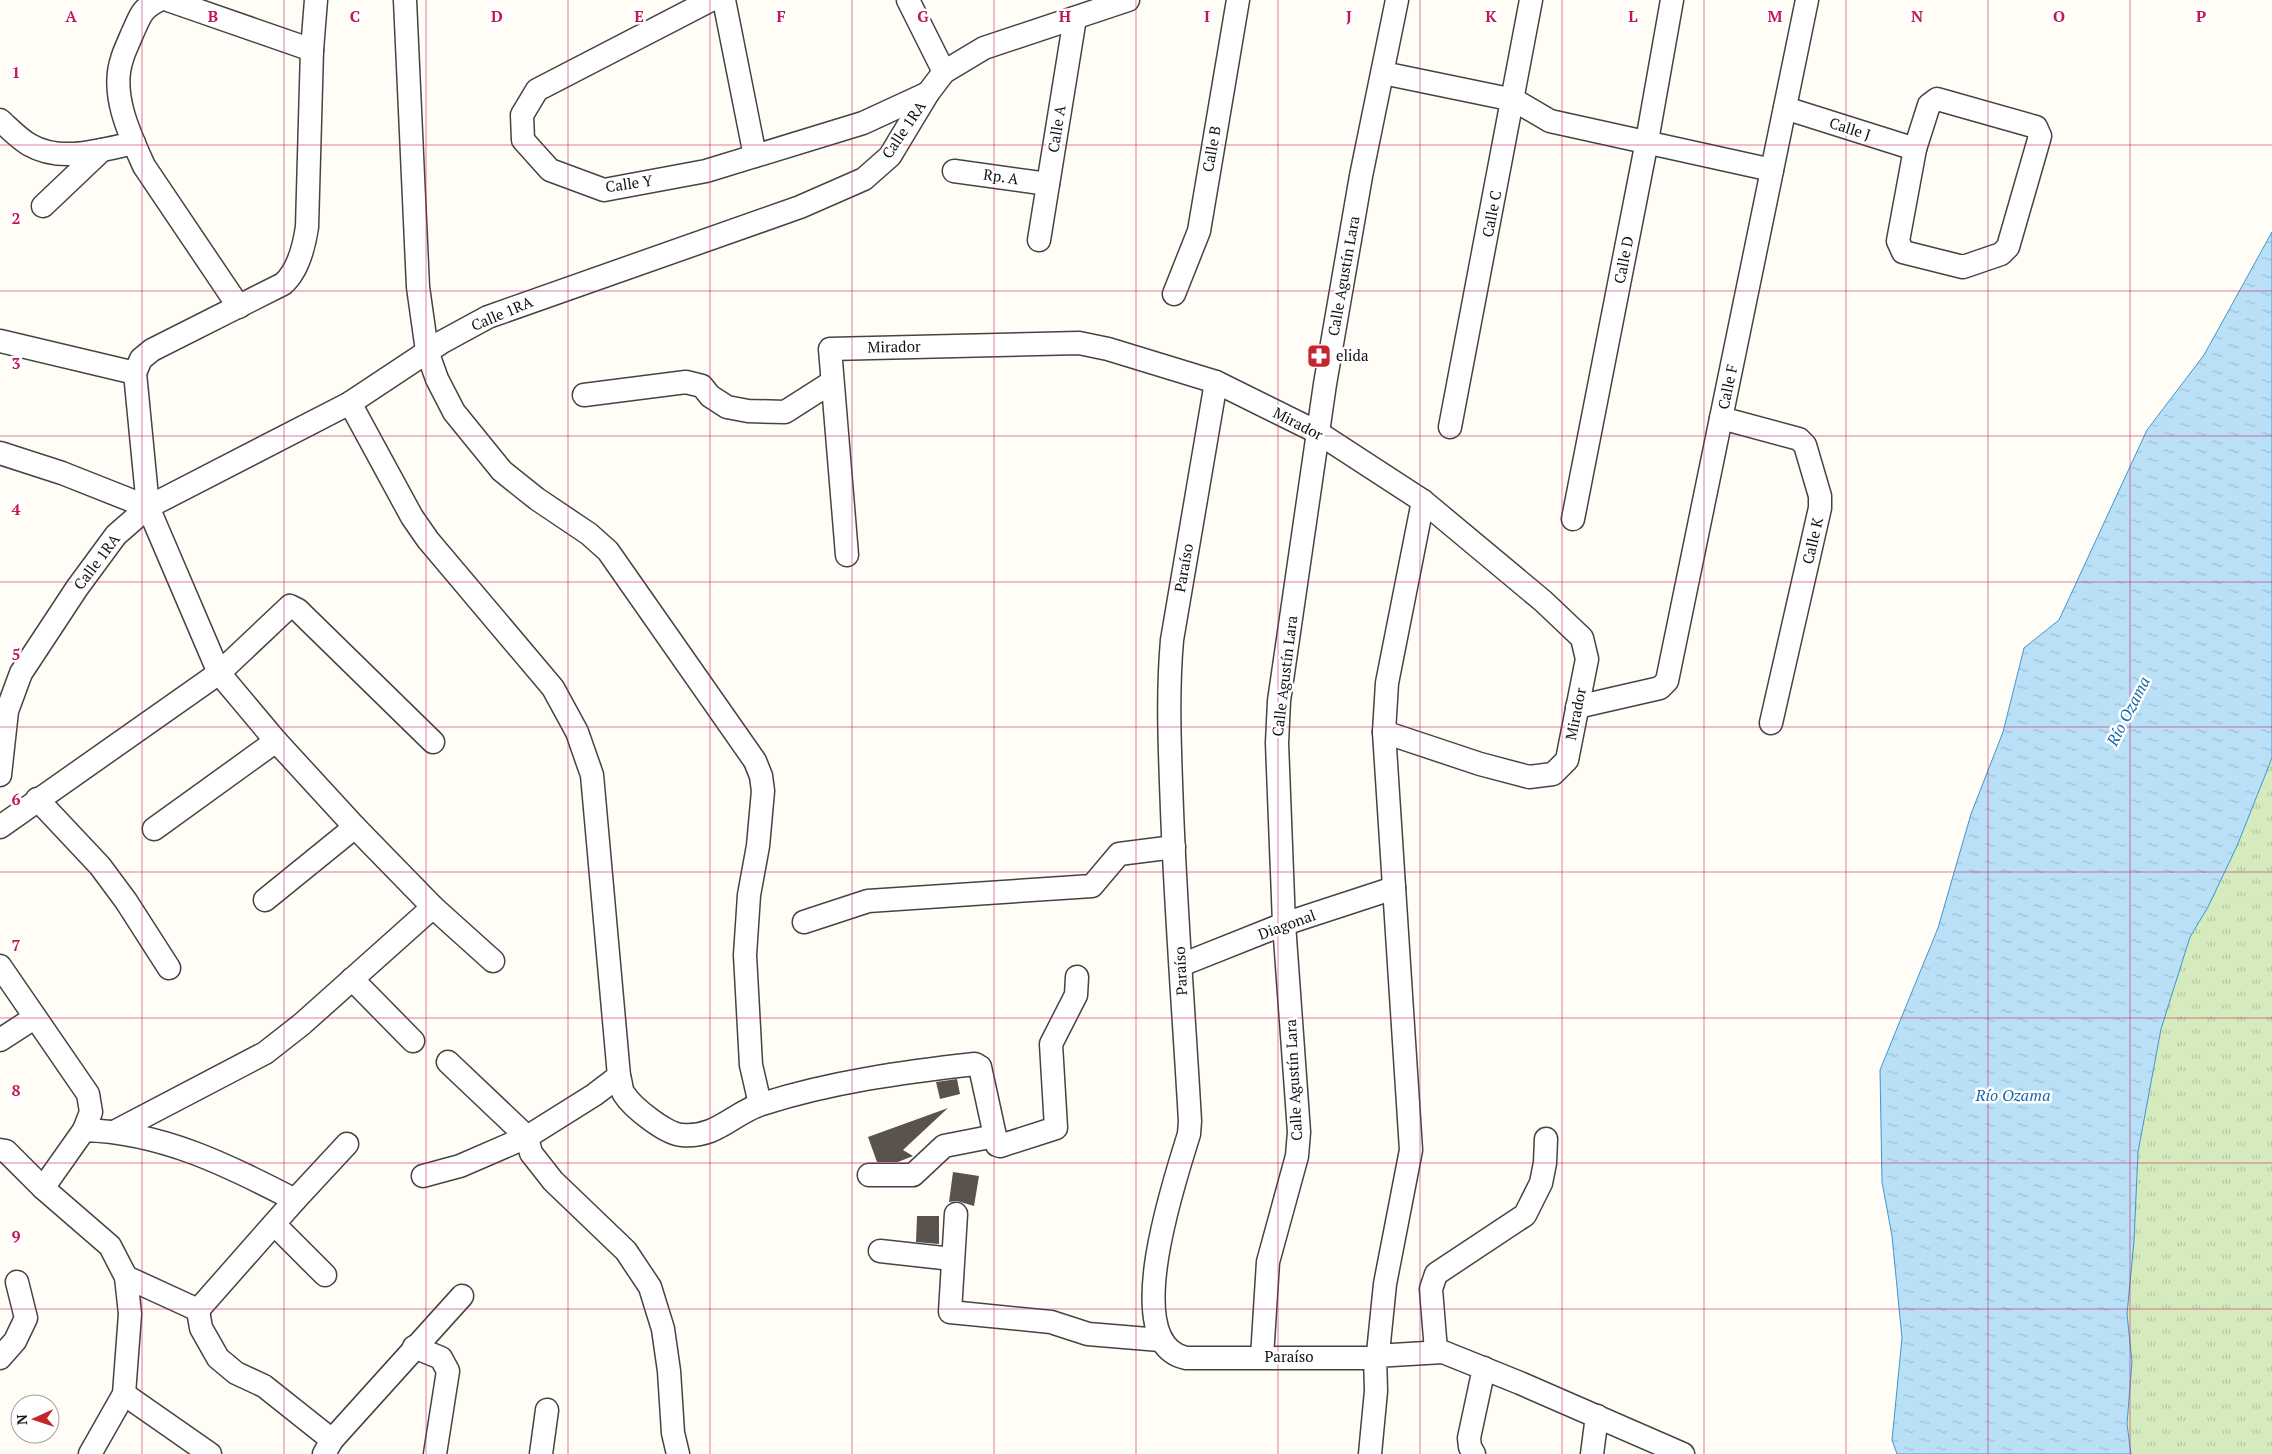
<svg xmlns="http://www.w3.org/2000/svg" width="2272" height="1454" viewBox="0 0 2272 1454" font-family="'PT Serif',serif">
<defs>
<pattern id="grass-tufts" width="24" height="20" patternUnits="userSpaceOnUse" patternTransform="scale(1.25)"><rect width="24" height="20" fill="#d5ebbd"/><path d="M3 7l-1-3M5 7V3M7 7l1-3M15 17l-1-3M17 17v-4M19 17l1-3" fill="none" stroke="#b6c8a1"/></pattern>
<pattern id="water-ripples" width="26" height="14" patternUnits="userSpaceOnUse" patternTransform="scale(1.25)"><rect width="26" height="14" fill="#b9e0f7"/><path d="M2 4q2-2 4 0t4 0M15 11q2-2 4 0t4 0" fill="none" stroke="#9ebfd3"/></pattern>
</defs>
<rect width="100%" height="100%" fill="#fffdf5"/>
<polygon fill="url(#grass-tufts)" points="2272,758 2272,1454 2131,1454 2127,1424 2132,1362 2127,1314 2138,1152 2161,1029 2190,937 2208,907 2237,846"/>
<polygon fill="url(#water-ripples)" stroke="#3f96cf" points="2272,232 2272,758 2237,846 2208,907 2190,937 2161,1029 2138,1152 2134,1241 2127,1314 2132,1362 2127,1424 2131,1454 1897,1454 1892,1440 1902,1338 1892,1236 1882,1182 1880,1070 1938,928 1971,814 2003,732 2024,648 2059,620 2147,430 2204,355"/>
<g fill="#5a524d">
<polygon points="957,1079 960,1094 940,1099 936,1082"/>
<polygon points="948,1108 903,1150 913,1156 898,1162 877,1162 868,1137"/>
<polygon points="953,1172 979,1176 974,1206 957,1201 949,1202"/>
<polygon points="917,1216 939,1216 939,1244 916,1242"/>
</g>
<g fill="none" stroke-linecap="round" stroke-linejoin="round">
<g stroke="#444" stroke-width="25">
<g id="minor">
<path d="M159 0C140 10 141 15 132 34 129 42 124 51 122 59 110 94 130 135 144 166L239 307"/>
<polyline points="168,0 312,50"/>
<polyline points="405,0 418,287 427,351 437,379 454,412 502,471 537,499 589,534 608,551 755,761 761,776 763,791 758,846 749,895 745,955 751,1065 760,1104"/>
<polyline points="711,0 537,90 522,115 523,140 550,170 604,190 706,171 863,123 928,93"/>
<polyline points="724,0 755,156"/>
<polyline points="908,0 944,72"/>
<polyline points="1383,73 1514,100 1550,121 1772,170"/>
<polygon points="1937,99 2036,127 2040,136 2008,247 2001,254 1963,267 1903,252 1898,241 1915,149 1929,105"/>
<polyline points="1785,108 1915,149"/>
<path d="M0 120C9 128 19 139 30 145 61 163 101 150 134 143"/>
<polyline points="954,171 1048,184"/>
<polyline points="43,206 102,150"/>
<polyline points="1039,240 1075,18"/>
<polyline points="1174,294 1199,231 1238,0"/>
<polyline points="0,341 135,373"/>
<path d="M1216 382 1172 640C1167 697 1170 753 1172 810 1176 914 1184 1017 1190 1121L1189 1134C1176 1177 1118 1344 1186 1358H1372L1378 1353 1385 1284 1411 1150 1384 732 1387 683 1423 501"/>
<polyline points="584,395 686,382 702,386 710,396 727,407 748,411 785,412 832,382"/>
<path d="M350 403 412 517 428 540 553 688 577 732 592 775 619 1076C621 1081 621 1090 624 1094 633 1108 666 1134 682 1135 717 1138 733 1113 762 1104 831 1082 903 1072 975 1064L980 1067 997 1145 1000 1146 1056 1128 1051 1044 1076 995 1077 977"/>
<polyline points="1721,418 1799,439 1805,445 1820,496 1820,508 1771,723"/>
<polyline points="1450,427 1531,0"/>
<polyline points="0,453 62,473 148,507"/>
<polyline points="1573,519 1647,141 1672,0"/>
<polyline points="847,555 830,349 1079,343 1108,349 1216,382 1317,432 1423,501 1543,601 1582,638 1587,659 1567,760 1553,774 1529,777 1480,764 1384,732"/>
<polyline points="1577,707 1660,688 1667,681 1807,0"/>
<polyline points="0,775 7,711 21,673 77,588 116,535 148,507 350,403 442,342 488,317 800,207 864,179 890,156 928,93 944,72 984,48 1128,0"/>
<polyline points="37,799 100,866 126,901 169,968"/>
<polyline points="0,827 219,673 290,606 298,610 433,742"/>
<polyline points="154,829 276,741"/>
<polyline points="265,900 355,827"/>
<polyline points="433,907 493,961"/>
<polyline points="804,922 868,901 1092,886 1119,854 1174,847"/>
<polyline points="1181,965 1284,924 1394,888"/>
<polyline points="0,966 88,1094 91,1112 84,1130"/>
<polyline points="352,979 413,1041"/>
<polyline points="0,1040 34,1018"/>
<polyline points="619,1076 594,1095 527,1137 531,1153 553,1181 626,1251 650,1287 663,1329 669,1371 673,1433 678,1454"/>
<path d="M116 1131 265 1053 302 1024 433 907 355 827 276 741 219 673 148 507 135 373 141 359 152 350 283 284C298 271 304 247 307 227L312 50 316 0"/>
<polyline points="0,1150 6,1151 43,1188 110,1246 126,1277 130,1314 124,1394 90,1454"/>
<polyline points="869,1175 913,1175 944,1146 995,1136"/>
<polyline points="423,1176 460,1166 527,1137 448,1062"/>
<path d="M43 1188 84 1130C161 1132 228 1165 295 1200L198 1310"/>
<polyline points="295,1200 347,1144"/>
<polyline points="956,1214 950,1312 1051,1322 1088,1334 1160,1340"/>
<polyline points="274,1224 325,1275"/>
<polyline points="880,1251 952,1259"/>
<polyline points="126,1277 198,1310"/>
<polyline points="198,1310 201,1328 218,1358 236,1373 264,1386 332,1440"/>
<polyline points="414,1347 441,1358 448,1371 435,1454"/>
<polyline points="1436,1351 1431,1289 1436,1274 1525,1215 1541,1183 1545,1163 1546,1139"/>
<polyline points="1262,1357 1268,1262 1297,1156 1299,1132 1284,924 1277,743 1279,701 1325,384 1361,176 1397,0"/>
<polyline points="0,1358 15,1341 26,1318 17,1282"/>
<polyline points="124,1394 210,1454"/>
<polyline points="324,1454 332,1440 462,1296"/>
<polyline points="541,1454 547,1410"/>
<polyline points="1370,1454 1376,1391 1375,1356 1443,1352 1520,1383 1683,1454"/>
<polyline points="1474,1454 1470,1447 1469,1438 1484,1368"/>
<polyline points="1592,1454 1597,1416"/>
</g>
</g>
<use href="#minor" stroke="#fff" stroke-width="22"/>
</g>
<path fill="none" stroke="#c2185b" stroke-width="1" stroke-opacity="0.55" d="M142 0V1454M284 0V1454M426 0V1454M568 0V1454M710 0V1454M852 0V1454M994 0V1454M1136 0V1454M1278 0V1454M1420 0V1454M1562 0V1454M1704 0V1454M1846 0V1454M1988 0V1454M2130 0V1454M0 145H2272M0 291H2272M0 436H2272M0 582H2272M0 727H2272M0 872H2272M0 1018H2272M0 1163H2272M0 1309H2272"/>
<defs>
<g id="pharmacy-square" transform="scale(1.25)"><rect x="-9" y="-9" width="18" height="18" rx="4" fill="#c4262e" stroke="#fff"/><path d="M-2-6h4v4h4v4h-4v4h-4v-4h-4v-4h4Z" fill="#fff"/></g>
</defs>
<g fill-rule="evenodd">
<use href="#pharmacy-square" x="1319" y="356"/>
</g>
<g text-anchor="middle" stroke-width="5" stroke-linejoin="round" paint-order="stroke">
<g font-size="15" fill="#111" stroke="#fff">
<text transform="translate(1057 129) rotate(-81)" y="5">Calle A</text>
<text transform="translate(1850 129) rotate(18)" y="5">Calle J</text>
<text transform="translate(904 130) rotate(-56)" y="5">Calle 1RA</text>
<text transform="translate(1212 149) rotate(-80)" y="5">Calle B</text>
<text transform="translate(1001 177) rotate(8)" y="5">Rp. A</text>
<text transform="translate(629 184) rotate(-8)" y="5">Calle Y</text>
<text transform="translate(1492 214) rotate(-79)" y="5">Calle C</text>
<text transform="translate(1624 260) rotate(-79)" y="5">Calle D</text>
<text transform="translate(1344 276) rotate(-80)" y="5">Calle Agustín Lara</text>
<text transform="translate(502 314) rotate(-23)" y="5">Calle 1RA</text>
<text transform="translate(894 347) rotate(-1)" y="5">Mirador</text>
<text transform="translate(1728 387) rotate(-78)" y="5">Calle F</text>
<text transform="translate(1298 424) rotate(27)" y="5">Mirador</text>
<text transform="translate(1813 541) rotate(-77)" y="5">Calle K</text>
<text transform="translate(97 562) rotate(-53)" y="5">Calle 1RA</text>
<text transform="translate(1184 568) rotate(-80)" y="5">Paraíso</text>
<text transform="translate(1285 676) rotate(-83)" y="5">Calle Agustín Lara</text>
<text transform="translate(1576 714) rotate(-79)" y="5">Mirador</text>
<text transform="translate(1287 925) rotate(-20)" y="5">Diagonal</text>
<text transform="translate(1181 971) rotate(-93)" y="5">Paraíso</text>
<text transform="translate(1294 1080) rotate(-93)" y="5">Calle Agustín Lara</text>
<text x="1289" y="1362">Paraíso</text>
</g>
<g font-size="15" fill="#111" stroke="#fff" text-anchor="start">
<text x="1336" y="361">elida</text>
</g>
<g font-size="16" font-style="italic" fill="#1768a6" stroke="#fff">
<text transform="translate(2128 711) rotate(-63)" y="6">Río Ozama</text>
<text x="2013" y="1101">Río Ozama</text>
</g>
</g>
<g font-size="16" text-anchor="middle" font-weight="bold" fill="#c2185b" stroke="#fff" stroke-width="5" stroke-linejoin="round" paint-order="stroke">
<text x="71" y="22">A</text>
<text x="213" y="22">B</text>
<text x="355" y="22">C</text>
<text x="497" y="22">D</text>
<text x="639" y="22">E</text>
<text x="781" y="22">F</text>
<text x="923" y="22">G</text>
<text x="1065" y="22">H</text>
<text x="1207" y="22">I</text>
<text x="1349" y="22">J</text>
<text x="1491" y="22">K</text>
<text x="1633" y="22">L</text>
<text x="1775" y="22">M</text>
<text x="1917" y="22">N</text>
<text x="2059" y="22">O</text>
<text x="2201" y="22">P</text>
<text x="16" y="78">1</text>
<text x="16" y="224">2</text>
<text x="16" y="369">3</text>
<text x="16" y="515">4</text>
<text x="16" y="660">5</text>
<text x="16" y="805">6</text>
<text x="16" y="951">7</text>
<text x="16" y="1096">8</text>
<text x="16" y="1242">9</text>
</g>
<g transform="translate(35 1419) rotate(267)"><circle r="24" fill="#ffffff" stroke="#a0a0a0"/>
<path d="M0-4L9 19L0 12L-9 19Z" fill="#c4262e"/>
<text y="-8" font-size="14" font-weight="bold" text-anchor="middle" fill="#111111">N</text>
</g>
</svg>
